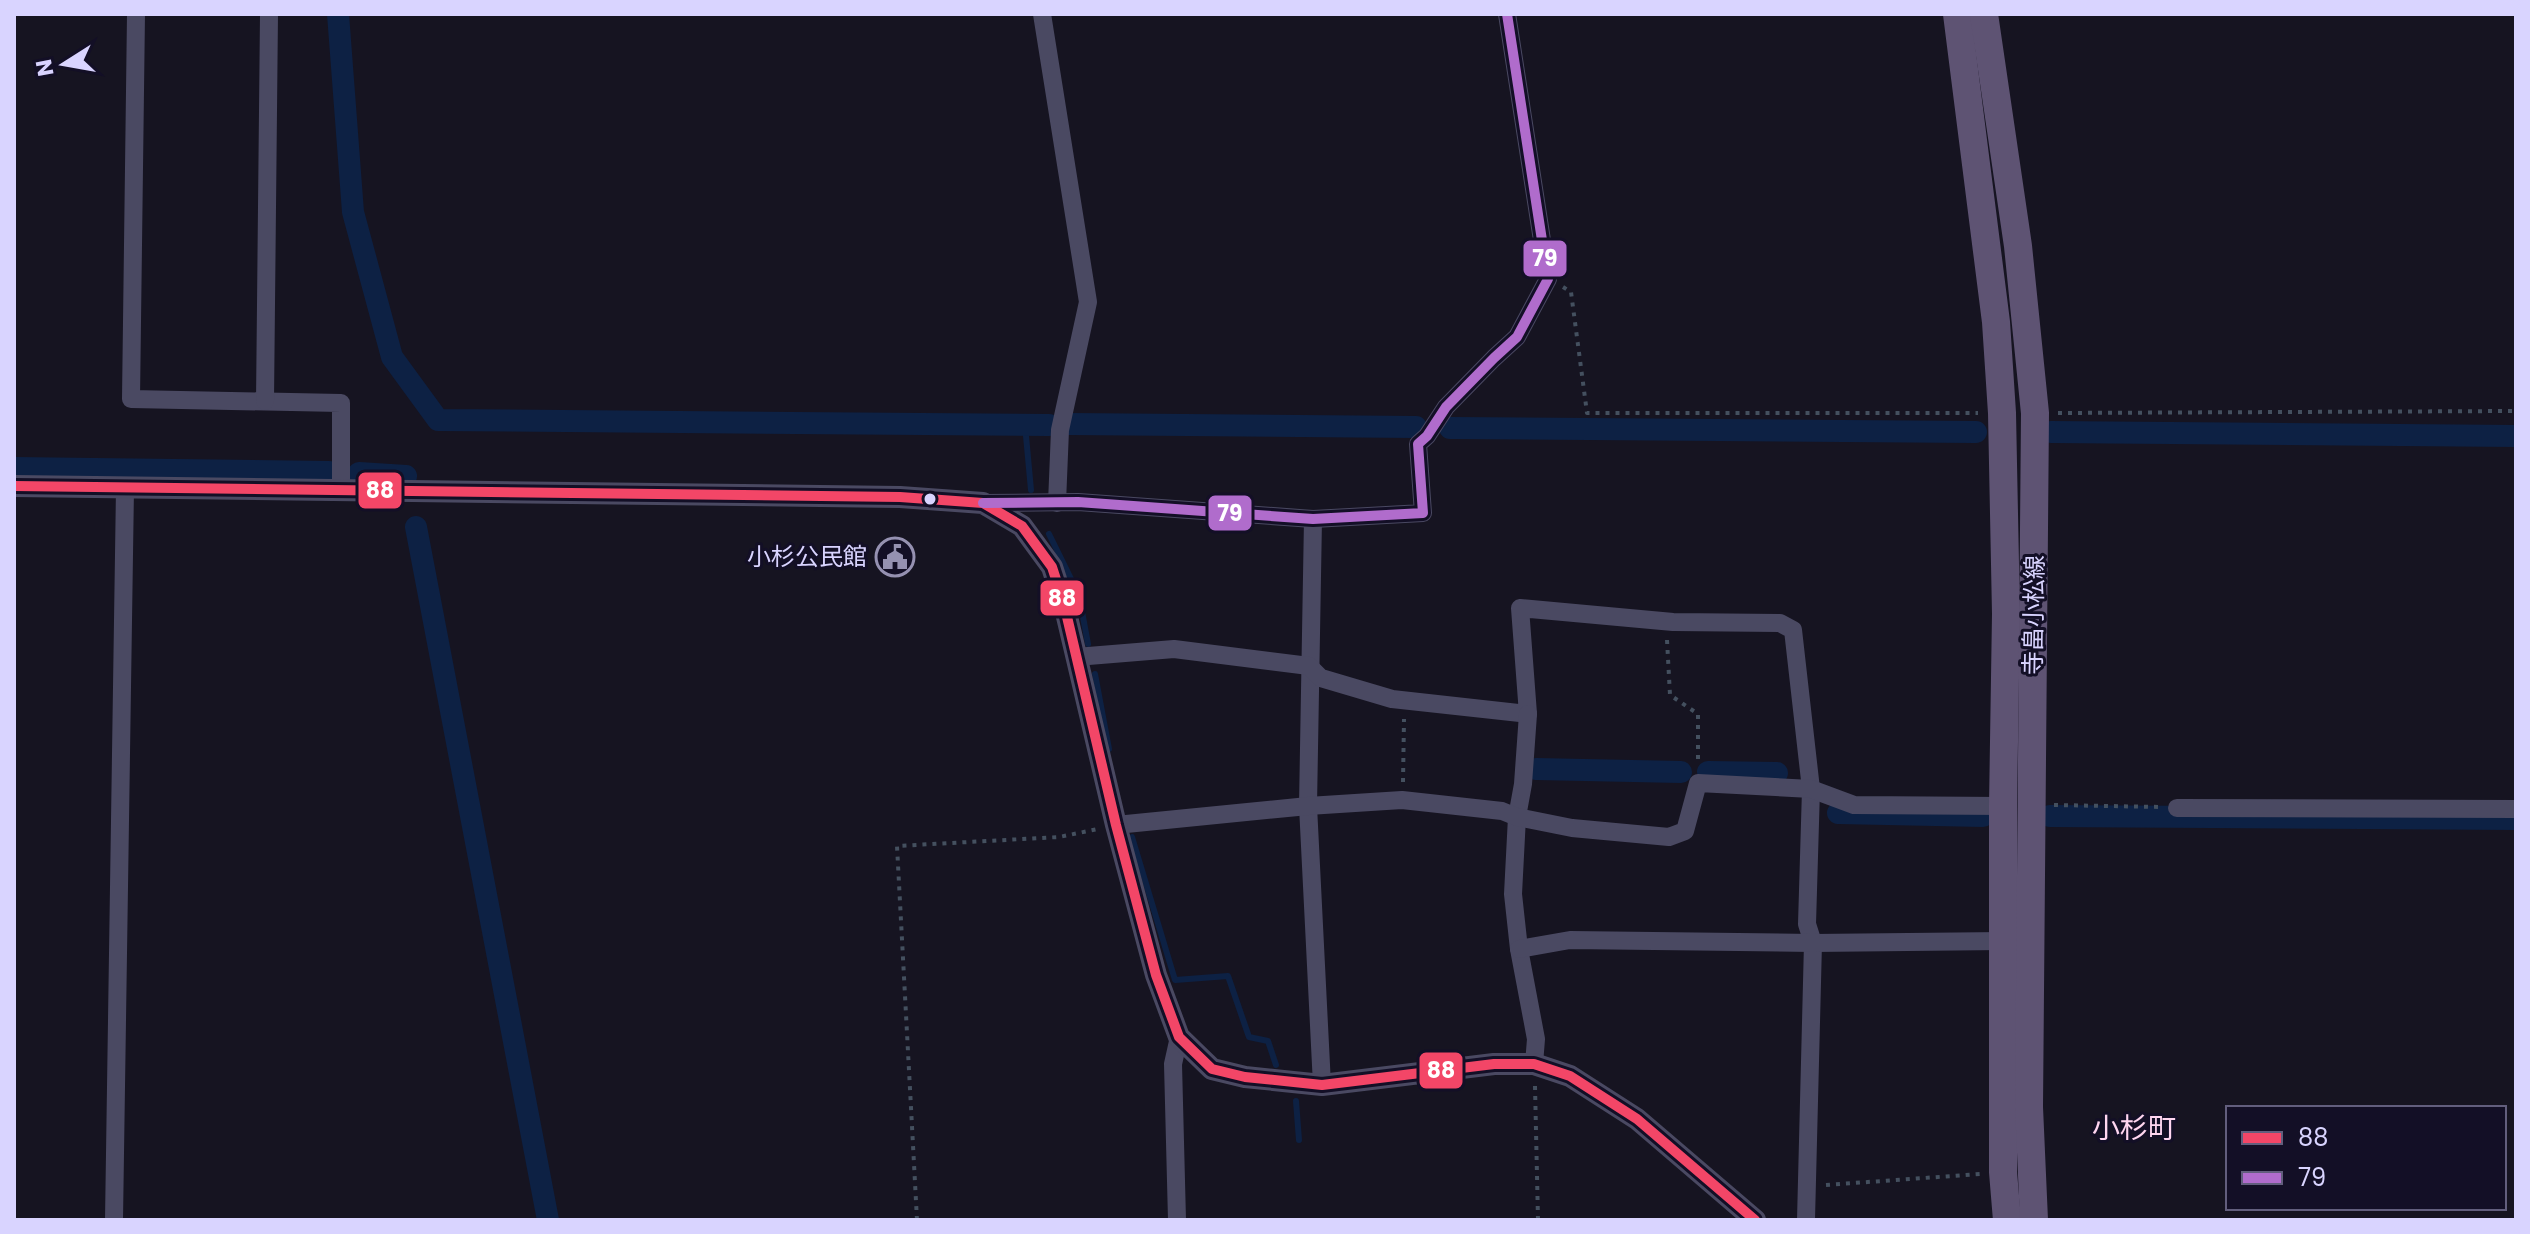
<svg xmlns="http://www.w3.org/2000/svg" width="2530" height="1234" viewBox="0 0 2530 1234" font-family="Poppins,'Noto Sans JP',sans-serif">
<rect width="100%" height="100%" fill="#161421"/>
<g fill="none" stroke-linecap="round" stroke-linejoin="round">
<g stroke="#0d2144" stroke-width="6">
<polyline points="1025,425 1031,490"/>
<polyline points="1049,534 1079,595 1088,644"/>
<polyline points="1095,674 1109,749"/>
<polyline points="1132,837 1175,980 1228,976 1249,1037 1268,1041 1276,1065"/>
<polyline points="1296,1101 1299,1140"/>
</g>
<g stroke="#0d2144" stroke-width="22">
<polyline points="338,14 353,212 392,357 438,420 1049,425"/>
<polyline points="1069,424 1416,427"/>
<polyline points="1450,428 1976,432"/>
<polyline points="2051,432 2516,436"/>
<polyline points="14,468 329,472"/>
<polyline points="359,473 406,476"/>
<polyline points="416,527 548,1220"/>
<polyline points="1536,769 1681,772"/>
<polyline points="1708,772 1777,773"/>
<polyline points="1838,813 1983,816"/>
<polyline points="2050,816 2516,819"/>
</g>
<g stroke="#44505f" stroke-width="4" stroke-dasharray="4 6" stroke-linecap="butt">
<polyline points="1563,287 1571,292 1587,413 1978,413"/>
<polyline points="2058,413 2516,411"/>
<polyline points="1667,640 1670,695 1698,714 1698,764"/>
<polyline points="1403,782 1404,719"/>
<polyline points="2054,805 2161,807"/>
<polyline points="1535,1086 1538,1220"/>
<polyline points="1826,1185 1980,1174"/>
<polyline points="917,1220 897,846 1059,837 1098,829"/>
</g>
<g stroke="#4a4962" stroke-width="18">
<polyline points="136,14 131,399 341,403 341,492"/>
<polyline points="1042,14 1088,302 1060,430 1057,503"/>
<polyline points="265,401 269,14"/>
<polyline points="983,503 1078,502 1313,519 1423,513 1418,444 1427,436 1446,407 1494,358 1517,337 1548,279 1507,14"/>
<polyline points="1313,519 1308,806 1322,1085"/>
<polyline points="1076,657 1174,649 1309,666 1321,678 1392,699 1528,714 1520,608 1673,622 1780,623 1793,630 1811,789 1807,924 1813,943 1806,1220"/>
<polyline points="1528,714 1523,784 1517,817 1513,894 1519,949 1536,1039 1534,1064"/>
<polyline points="2177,808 2516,809"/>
<polyline points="1116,825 1308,806 1402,800 1502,811 1517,817 1572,828 1669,837 1685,831 1698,783 1811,789 1854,805 2003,806"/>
<polyline points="1519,949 1570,940 1813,943 2003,941"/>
<polyline points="114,1220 125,488"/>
<polyline points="1177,1220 1173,1064 1179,1037"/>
</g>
<polyline stroke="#4a4962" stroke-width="22" points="14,486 900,497 983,503 1022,526 1052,567 1064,604 1116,825 1156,975 1179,1037 1212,1069 1245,1077 1322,1085 1494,1064 1534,1064 1570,1076 1637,1119 1755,1220"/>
<g stroke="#5e5373" stroke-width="28">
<polyline points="1957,14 1996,322 2002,413 2006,614 2003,806 2003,1172 2007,1220"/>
<polyline points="1984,14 2018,246 2035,413 2029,1107 2034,1220"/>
</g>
<g stroke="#130f26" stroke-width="16">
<polyline id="bus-1" points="14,486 900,497 983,503 1022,526 1052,567 1064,604 1116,825 1156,975 1179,1037 1212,1069 1245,1077 1322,1085 1494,1064 1534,1064 1570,1076 1637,1119 1755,1220"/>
</g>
<g stroke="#130f26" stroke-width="16">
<polyline id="bus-2" points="983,503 1078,502 1313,519 1423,513 1418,444 1427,436 1446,407 1494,358 1517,337 1548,279 1507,14"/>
</g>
<use href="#bus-1" stroke="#f34667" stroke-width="10"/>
<use href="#bus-2" stroke="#b06ccc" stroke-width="10"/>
</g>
<defs>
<g id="civic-ring" transform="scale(2)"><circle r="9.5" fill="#130f26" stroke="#9591b1" stroke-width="1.5"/><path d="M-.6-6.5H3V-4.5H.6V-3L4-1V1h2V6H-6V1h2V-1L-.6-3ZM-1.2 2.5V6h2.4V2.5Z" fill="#9591b1"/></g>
</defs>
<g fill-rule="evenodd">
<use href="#civic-ring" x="895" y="557"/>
</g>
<circle fill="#d9d4ff" stroke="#130f26" stroke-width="3" cx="930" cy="499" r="7"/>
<g text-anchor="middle" stroke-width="6" stroke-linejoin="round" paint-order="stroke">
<g font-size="24" fill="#d9d4ff" stroke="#130f26" text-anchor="end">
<text x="867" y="565">小杉公民館</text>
</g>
<g font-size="24" fill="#d9d4ff" stroke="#130f26">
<text transform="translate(2034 615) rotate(-89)" y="8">寺畠小松線</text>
</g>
<g font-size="28" fill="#ffd6f0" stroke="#130f26">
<text x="2134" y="1138">小杉町</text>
</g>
</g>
<g stroke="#130f26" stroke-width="3">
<rect x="1522" y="239" width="46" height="39" rx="8" fill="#b06ccc"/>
<rect x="357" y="471" width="46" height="39" rx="8" fill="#f34667"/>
<rect x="1207" y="494" width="46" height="38" rx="8" fill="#b06ccc"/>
<rect x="1039" y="579" width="46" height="38" rx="8" fill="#f34667"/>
<rect x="1418" y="1051" width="46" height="39" rx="8" fill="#f34667"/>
</g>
<g font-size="22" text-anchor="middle" font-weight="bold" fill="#fff">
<text x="1545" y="266">79</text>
<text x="380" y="498">88</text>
<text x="1230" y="521">79</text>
<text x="1062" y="606">88</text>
<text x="1441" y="1078">88</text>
</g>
<rect width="2530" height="1234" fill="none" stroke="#d9d4ff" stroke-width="32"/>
<rect x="2226" y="1106" width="280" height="104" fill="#130f26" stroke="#625e7d" stroke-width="2"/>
<rect x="2242" y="1132" width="40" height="12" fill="#f34667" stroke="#625e7d" stroke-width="2"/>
<text x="2298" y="1146" font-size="24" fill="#d9d4ff">88</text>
<rect x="2242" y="1172" width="40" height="12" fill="#b06ccc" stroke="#625e7d" stroke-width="2"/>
<text x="2298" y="1186" font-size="24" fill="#d9d4ff">79</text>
<g transform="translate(64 64) rotate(259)" stroke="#130f26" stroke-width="6" paint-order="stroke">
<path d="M0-6L14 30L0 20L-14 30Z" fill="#d9d4ff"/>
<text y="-12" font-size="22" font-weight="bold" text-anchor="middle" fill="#d9d4ff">N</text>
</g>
</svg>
